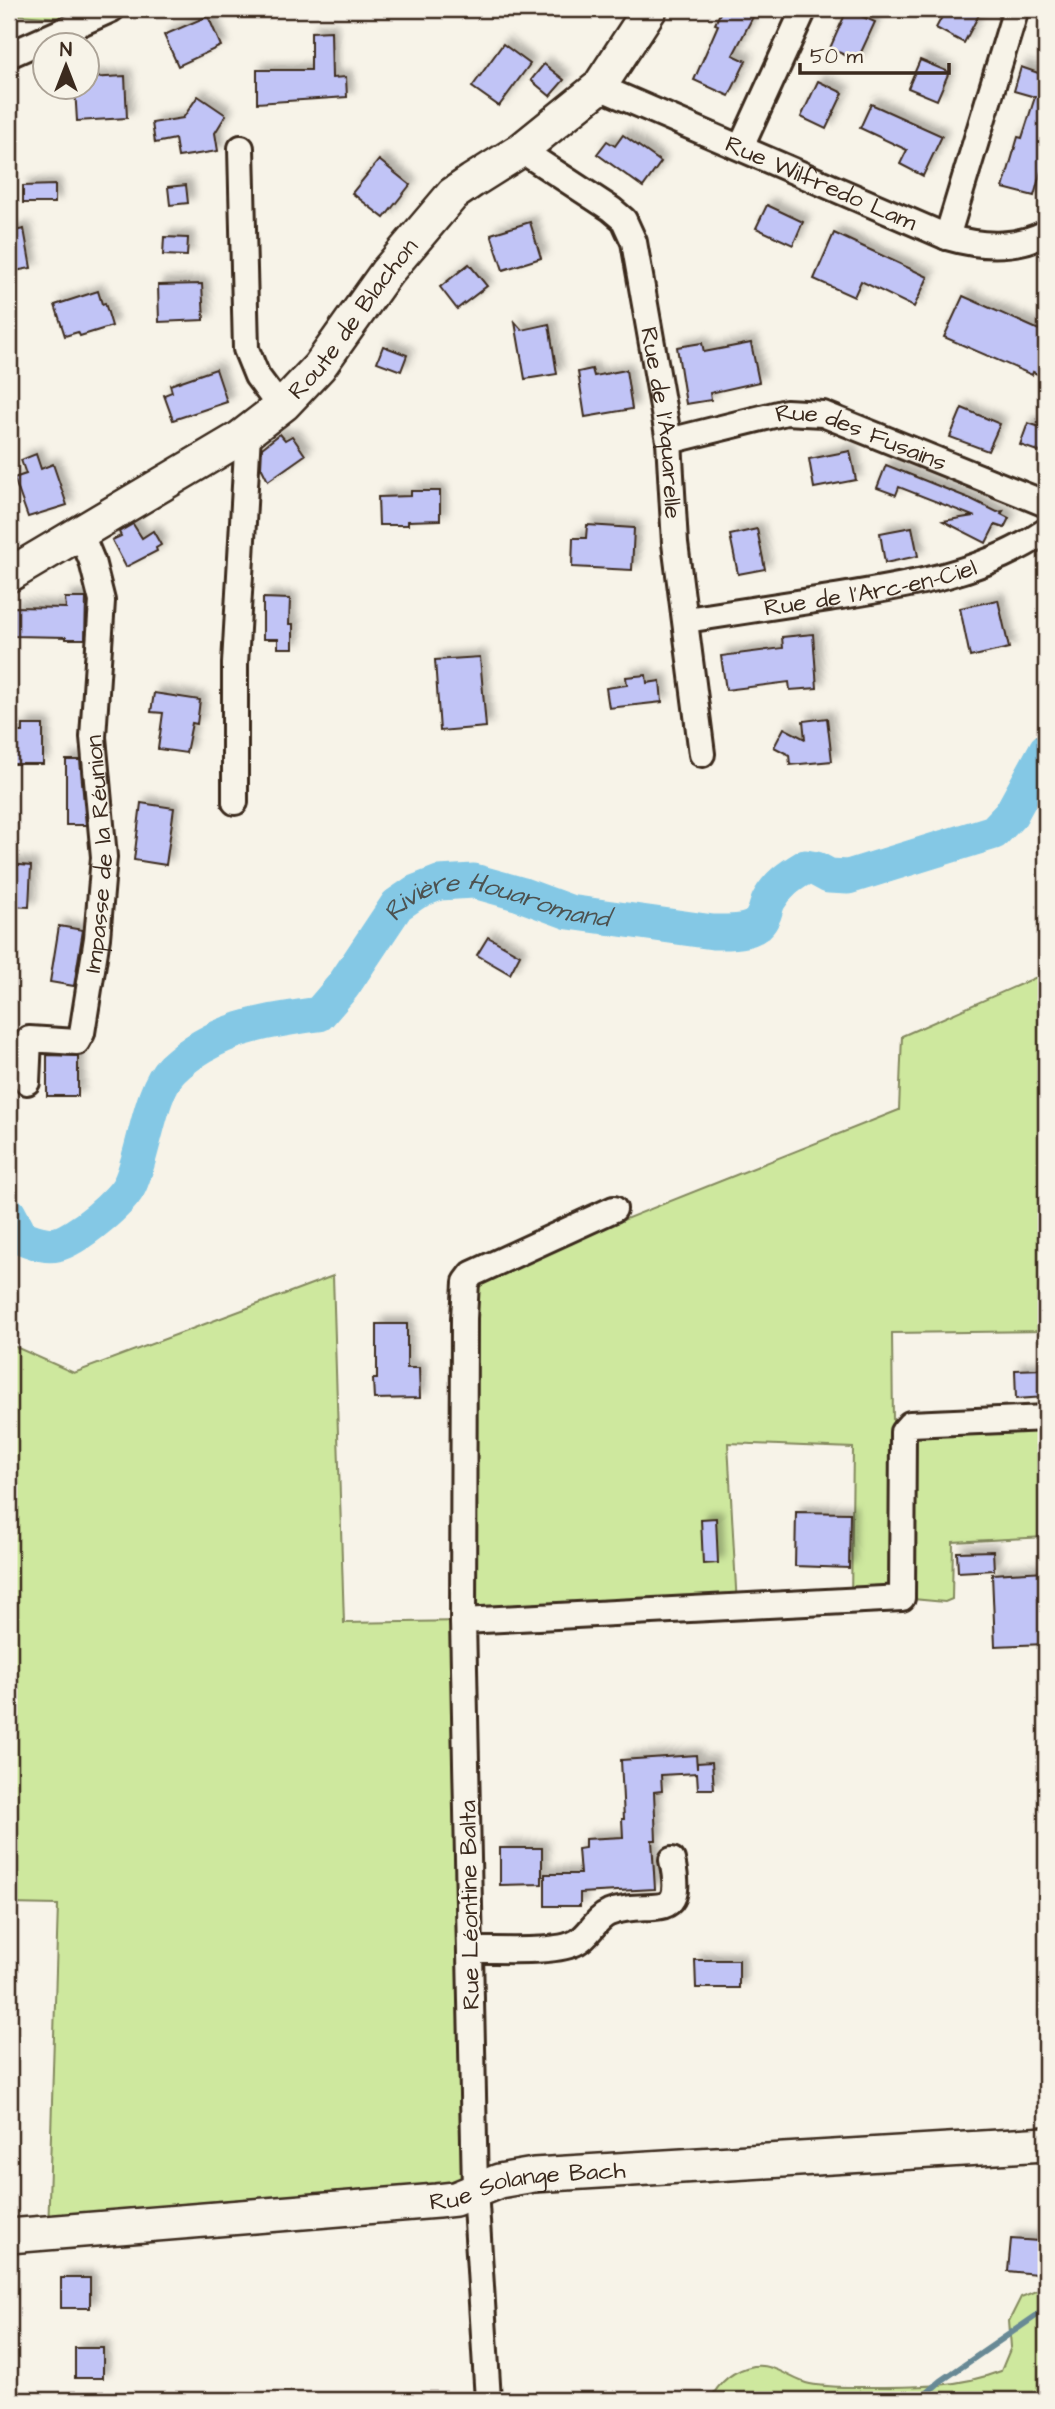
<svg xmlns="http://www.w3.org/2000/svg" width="1055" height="2409" viewBox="0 0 1055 2409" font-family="'Architects Daughter',sans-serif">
<defs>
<filter id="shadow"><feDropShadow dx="6" dy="-6" stdDeviation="3.5" flood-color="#0004"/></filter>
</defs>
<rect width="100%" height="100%" fill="#f7f3e8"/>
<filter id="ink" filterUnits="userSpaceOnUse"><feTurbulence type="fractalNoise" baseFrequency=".0143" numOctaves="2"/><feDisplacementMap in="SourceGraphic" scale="14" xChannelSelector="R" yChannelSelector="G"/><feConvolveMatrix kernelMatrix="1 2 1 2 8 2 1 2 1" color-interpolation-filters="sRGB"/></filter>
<g filter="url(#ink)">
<g fill="#cee89e" stroke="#84895e" stroke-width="2">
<polygon points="9,9 86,9 75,19 18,15 9,12"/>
<polygon points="1046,973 1046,1331 892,1333 895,1599 851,1601 853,1448 728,1443 737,1606 463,1621 475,2189 48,2233 58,1905 9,1904 9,1344 74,1373 333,1276 344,1623 463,1621 473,1287 485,1275 899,1110 902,1036"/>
<polygon points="1046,1418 1046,1537 953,1542 952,1599 945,1602 902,1598 903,1432"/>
<path d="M1046 2287V2400H710C719 2382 733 2370 754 2366 775 2363 791 2380 810 2384 831 2388 853 2387 874 2387 918 2387 959 2387 1001 2371L1011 2347 1009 2321 1021 2297Z"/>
</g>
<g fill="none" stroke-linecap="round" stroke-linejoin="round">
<polyline stroke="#678995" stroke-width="6" points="919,2400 941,2381 1046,2309"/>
<path stroke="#84c8e5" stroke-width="35" id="s1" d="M9 1214 21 1237C33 1241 45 1247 57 1244 76 1240 123 1201 130 1184 144 1154 150 1090 172 1069 214 1029 264 1021 319 1014L343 986 397 905 416 892 439 883 474 881 520 894 569 912 713 932C730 932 756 934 763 916 766 911 766 905 769 900 778 884 790 876 805 867L816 869 829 876 848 877 994 832 1011 814 1046 750"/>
</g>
<g fill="#c1c4f6" stroke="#3b2a1e" stroke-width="2" filter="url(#shadow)">
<polygon points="722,9 757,9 733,55 746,61 729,96 694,80 718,25 715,24"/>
<polygon points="946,9 982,9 964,43 936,28"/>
<polygon points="847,10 875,22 857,61 830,48"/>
<polygon points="208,16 221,46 178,66 164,35"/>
<polygon points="331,31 332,78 346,77 347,97 257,103 257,70 311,70 311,32"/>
<polygon points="503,44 530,64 499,106 472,87"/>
<polygon points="920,60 949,72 937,100 908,88"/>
<polygon points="544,64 564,80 550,96 531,80"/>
<polygon points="1021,67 1041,74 1042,72 1046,72 1046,153 1034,196 1003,188 1018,137 1022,138 1035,97 1014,91"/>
<polygon points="125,76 127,118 77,121 75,88 88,88 88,78"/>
<polygon points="818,81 843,93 826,129 801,117"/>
<polygon points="198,96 226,115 215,133 218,151 178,157 175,139 155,143 152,123 183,118"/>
<polygon points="871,104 942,136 923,176 900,164 907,150 860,128"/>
<polygon points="623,135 661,162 643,187 597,154 607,141 615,146"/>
<polygon points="379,160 410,185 384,218 352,193"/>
<polygon points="55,185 55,203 23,203 23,186"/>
<polygon points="186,185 188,203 170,205 168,187"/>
<polygon points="767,205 803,222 793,245 756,228"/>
<polygon points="530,222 541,258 503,270 491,234"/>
<polygon points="24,229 31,268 9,272 9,232"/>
<polygon points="834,233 928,277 914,307 861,281 854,297 814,279"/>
<polygon points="164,237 188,238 187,256 163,255"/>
<polygon points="469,264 487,286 457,309 440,287"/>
<polygon points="202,284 204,320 159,322 158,285"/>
<polygon points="98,291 102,304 105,303 112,326 80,336 78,332 65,336 55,305"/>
<polygon points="963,296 1046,333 1046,378 1033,372 1032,375 944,337"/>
<polygon points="515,322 522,330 549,324 557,374 525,379"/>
<polygon points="702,343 704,352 751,343 759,382 710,393 711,400 686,404 677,347"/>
<polygon points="383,346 407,355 401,371 377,362"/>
<polygon points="216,369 227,402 173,420 164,395 172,392 170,385"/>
<polygon points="592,369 594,376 626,370 632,409 585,417 578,372"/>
<polygon points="962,408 1000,424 988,451 950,437"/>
<polygon points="1028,423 1046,429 1046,454 1020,445"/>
<polygon points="280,434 285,440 292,436 305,455 268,481 261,467 262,448"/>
<polygon points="850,451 856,480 814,488 809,459"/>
<polygon points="36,454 41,469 53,464 67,505 28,517 14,478 26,474 21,460"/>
<polygon points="886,465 971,499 997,512 1003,511 1001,514 1009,518 1004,528 995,525 986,543 943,521 973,516 899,487 896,495 877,488"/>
<polygon points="411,491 440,491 440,520 408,521 408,525 379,525 378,497 411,496"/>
<polygon points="133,524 142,538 153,531 161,545 156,548 157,551 126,567 112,540 121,536 119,532"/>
<polygon points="587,525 634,528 632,570 572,567 573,538 586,538"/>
<polygon points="912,527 918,556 885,563 880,533"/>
<polygon points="757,529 765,569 738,574 730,535"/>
<polygon points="65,598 86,598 85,639 66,639 66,637 14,636 14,607 66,608"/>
<polygon points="263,598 290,599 289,624 293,624 293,648 278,648 278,639 263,639"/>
<polygon points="998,600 1009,648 970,657 960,608"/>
<polygon points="813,634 817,688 790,690 789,682 726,690 721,656 783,648 782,637"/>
<polygon points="480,657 486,727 440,731 435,660"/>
<polygon points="646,675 647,683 660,681 662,702 609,708 606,688 627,685 626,677"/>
<polygon points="154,693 200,700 197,724 192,723 186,753 158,749 163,713 151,712"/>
<polygon points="827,718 832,761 790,765 789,755 774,747 784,728 805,739 803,721"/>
<polygon points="23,725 43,725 43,764 9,764 9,732 23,732"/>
<polygon points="66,760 80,760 86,825 66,825"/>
<polygon points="141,803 174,808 166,865 134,860"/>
<polygon points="9,864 31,866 29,907 9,906"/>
<polygon points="59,926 83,930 74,986 50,982"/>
<polygon points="488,937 520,955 510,974 477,955"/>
<polygon points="47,1055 78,1056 78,1096 47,1096"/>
<polygon points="377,1324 407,1324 407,1368 419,1368 420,1398 374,1399 373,1379 377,1379"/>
<polygon points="1045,1369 1046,1397 1016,1399 1015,1370"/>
<polygon points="796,1512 850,1513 849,1568 795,1566"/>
<polygon points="716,1518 718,1563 703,1564 701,1519"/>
<polygon points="993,1551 994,1570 958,1572 957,1552"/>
<polygon points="1046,1571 1046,1644 995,1646 992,1574"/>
<polygon points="696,1755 697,1768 697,1763 712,1762 714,1789 698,1789 697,1773 661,1775 662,1791 654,1792 656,1840 652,1840 655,1889 580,1893 580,1906 545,1906 545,1874 580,1874 578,1849 585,1848 585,1839 623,1837 622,1819 624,1819 621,1760"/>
<polygon points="500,1848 542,1848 542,1884 500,1885"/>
<polygon points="695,1960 739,1960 739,1988 696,1988"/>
<polygon points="1011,2239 1039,2241 1036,2274 1008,2271"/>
<rect x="61" y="2278" width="29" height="30"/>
<rect x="75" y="2348" width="28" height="30"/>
</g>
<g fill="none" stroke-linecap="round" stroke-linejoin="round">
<g stroke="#3b2a1e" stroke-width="30">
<g id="street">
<polyline points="9,55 112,9"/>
<path id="s2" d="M599 87 947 237C981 247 1014 249 1046 233"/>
<polyline points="741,147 804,9"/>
<polyline points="241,148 246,349 257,376 280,407"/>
<path id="s3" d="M521 150 611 209 624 220 634 242 669 441 675 543 702 754"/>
<polyline points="947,237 1016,9"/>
<path id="s4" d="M669 441 786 412 823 414 1046 504"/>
<path id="s5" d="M686 620C734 613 781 605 829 598 904 586 982 575 1046 531"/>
<polyline points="235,802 235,664 248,433"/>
<path id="s6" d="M27 1082 29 1039 77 1042 82 1033 97 938 104 857 93 737 102 601 92 561 80 532"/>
<polyline points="463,1621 464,1318 466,1282 472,1274 614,1209"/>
<path d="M470 1950C495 1949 557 1954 577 1942 590 1935 595 1919 609 1913 649 1897 687 1928 672 1860"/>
<polyline points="488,2400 475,2189 463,1621 902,1598 903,1432 910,1424 1046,1418"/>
</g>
</g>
<g stroke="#3b2a1e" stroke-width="38">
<g id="secondary">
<path id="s7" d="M9 575 240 438 284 404 319 367 386 273 442 207 453 194 472 181 521 150 599 87 650 9"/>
<path id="s8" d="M9 2236 437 2201 455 2199 499 2181 534 2175 1046 2144"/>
</g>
</g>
<use href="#street" stroke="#f7f3e8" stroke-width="24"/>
<use href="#secondary" stroke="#f7f3e8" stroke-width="33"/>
</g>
</g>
<g text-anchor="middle" stroke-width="6" stroke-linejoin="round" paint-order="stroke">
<g font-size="24" fill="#3b2a1e" stroke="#f7f3e8">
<text dy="8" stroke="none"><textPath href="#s2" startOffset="242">Rue Wilfredo Lam</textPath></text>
<text dy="8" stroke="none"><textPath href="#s7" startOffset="434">Route de Blachon</textPath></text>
<text dy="8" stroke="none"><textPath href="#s3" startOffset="332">Rue de l'Aquarelle</textPath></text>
<text dy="8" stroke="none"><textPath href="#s4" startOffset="200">Rue des Fusains</textPath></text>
<text dy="8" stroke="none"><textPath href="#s5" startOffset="187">Rue de l'Arc-en-Ciel</textPath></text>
<text dy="8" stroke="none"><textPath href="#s6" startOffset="282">Impasse de la Réunion</textPath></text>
<text transform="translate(469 1905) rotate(-91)" y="8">Rue Léontine Balta</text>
<text dy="8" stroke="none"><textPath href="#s8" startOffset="522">Rue Solange Bach</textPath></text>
</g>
<g font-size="26" font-style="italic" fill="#4d5250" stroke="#f7f3e8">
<text dy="9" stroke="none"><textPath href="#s1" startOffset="681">Rivière Houaromand</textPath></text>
</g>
</g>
<rect width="1055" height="2409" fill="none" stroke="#f7f3e8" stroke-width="35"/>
<rect x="18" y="18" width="1020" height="2374" fill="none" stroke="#3b2a1e" stroke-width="2.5" filter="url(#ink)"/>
<g transform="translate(66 66)"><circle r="33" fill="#f7f3e8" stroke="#aca397" stroke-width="2"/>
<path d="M0-5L12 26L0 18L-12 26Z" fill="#3b2a1e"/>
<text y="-10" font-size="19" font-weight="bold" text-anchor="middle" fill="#3b2a1e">N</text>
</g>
<path d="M800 63v10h149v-10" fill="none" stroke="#3b2a1e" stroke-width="3.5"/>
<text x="810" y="63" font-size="21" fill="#3b2a1e" stroke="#f7f3e8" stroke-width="5" paint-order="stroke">50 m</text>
</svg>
